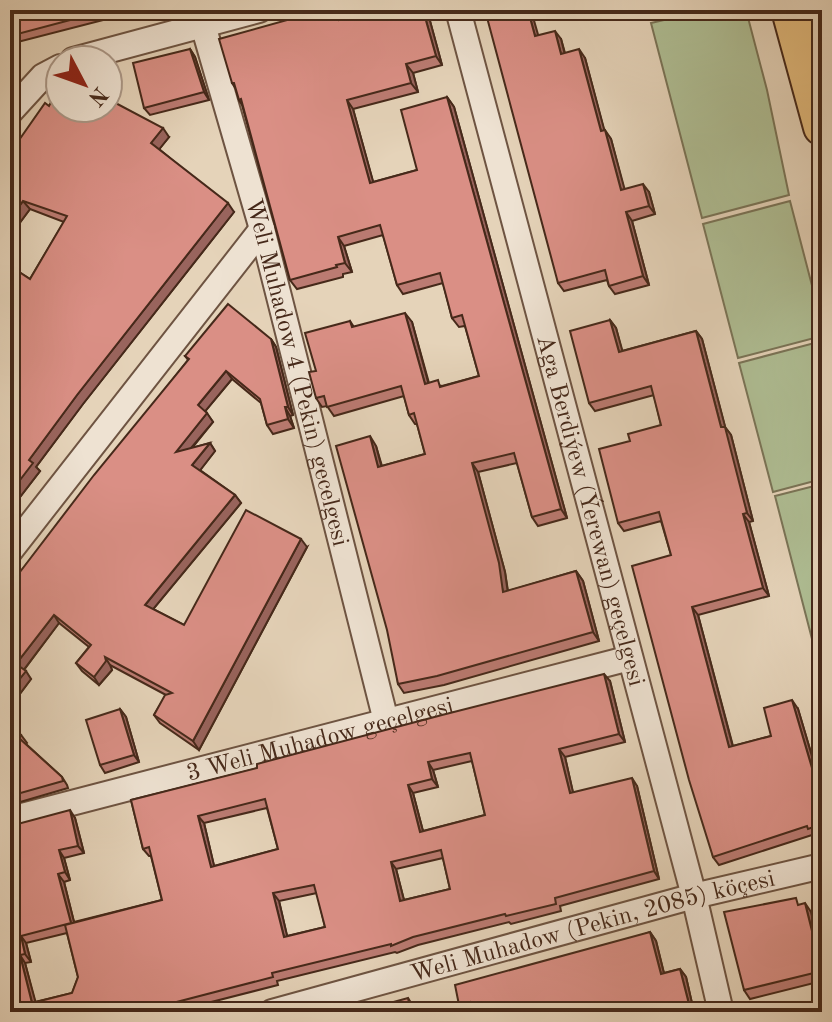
<svg xmlns="http://www.w3.org/2000/svg" width="832" height="1022" viewBox="0 0 832 1022" font-family="'Old Standard TT',serif">
<rect width="100%" height="100%" fill="#e5d3b9"/>
<filter id="stains"><feTurbulence type="fractalNoise" baseFrequency=".0025" numOctaves="4"/><feColorMatrix values="0 0 0 0 .2 0 0 0 0 .09 0 0 0 0 .02 0 0 0 .5 -.17"/></filter>
<radialGradient id="worn" r=".72"><stop offset=".6" stop-color="#630" stop-opacity="0"/><stop offset="1" stop-color="#630" stop-opacity=".3"/></radialGradient>
<g fill="#afbe94" stroke="#7a7457" stroke-width="2">
<polygon points="707,10 746,10 767,90 789,195 702,218 651,23"/>
<polygon points="790,201 822,324 822,336 738,358 703,224"/>
<polygon points="822,341 822,479 773,492 739,363"/>
<polygon points="822,484 822,636 812,639 775,496"/>
</g>
<g fill="none" stroke-linecap="round" stroke-linejoin="round">
<g stroke="#6e5442" stroke-width="28">
<g id="minor">
<path id="s1" d="M458 10 694 896 721 1012"/>
<path id="s2" d="M203 25 262 229 386 721"/>
<polyline points="73,60 259,10"/>
<polyline points="10,112 43,76 60,67"/>
<polyline points="10,551 262,229"/>
<path id="s3" d="M10 819 630 658"/>
<path id="s4" d="M272 1012 694 896 822 866"/>
</g>
</g>
<g stroke="#46291a" stroke-width="40">
<polyline id="primary" points="790,10 822,127"/>
</g>
<use href="#minor" stroke="#eee2d2" stroke-width="24"/>
<use href="#primary" stroke="#e2ba7c" stroke-width="36"/>
</g>
<g fill="#bb7b72" stroke="#46291a" stroke-width="2" fill-rule="evenodd">
<polygon points="10,10 142,10 10,44"/>
<polygon points="427,10 442,65 413,73 418,92 353,109 373,182 417,170 447,97 454,107 567,518 538,526 532,517 517,463 478,472 505,572 508,591 576,571 583,581 599,641 444,685 404,693 398,684 376,446 382,466 425,454 417,424 415,424 409,415 404,396 334,416 327,406 322,407 316,398 316,371 350,321 354,327 412,322 429,383 442,386 479,376 465,326 459,327 452,318 443,283 403,294 397,285 383,235 344,246 352,272 343,274 343,277 297,289 290,280 242,105 239,100 236,89 232,83 341,16 342,19"/>
<polygon points="538,35 561,39 565,53 585,58 604,130 611,139 624,189 649,192 655,214 632,221 649,285 615,294 609,286 607,280 564,291 558,283"/>
<polygon points="190,49 195,57 209,100 150,115 144,108"/>
<polygon points="49,106 169,137 159,149 234,212 83,404 36,467 40,471 10,510 10,266 30,279 64,222 30,209 10,236 10,153"/>
<polygon points="610,320 616,328 622,351 696,331 702,339 725,427 731,435 753,521 749,522 769,596 698,615 733,746 771,736 798,709 822,790 822,835 813,837 812,835 719,865 713,857 671,555 661,521 624,531 618,523 630,441 661,425 654,395 595,411 589,403"/>
<polygon points="271,339 276,347 293,415 290,416 294,428 273,434 267,425 261,403 232,379 205,411 213,422 192,448 210,443 215,451 200,470 235,495 241,503 153,609 184,625 307,547 199,750 160,723 154,715 166,695 110,665 112,670 99,685 82,671 76,663 89,647 59,623 24,670 31,679 10,707 10,585 188,360 185,356"/>
<path d="M610 681 625 742 565 757 573 793 637 786 659 879 560 906 561 911 511 924 509 922 418 945 397 953 395 952 277 981 278 985 172 1012H10V826L75 818 84 853 64 858 70 880 64 882 74 922 162 900 151 856H149L143 849 131 800ZM472 761 485 815 423 831 413 793 438 787 433 770ZM267 808 278 849 214 866 204 823ZM443 858 450 889 404 900 396 869ZM317 893 325 927 287 936 279 901ZM67 933 78 977 72 993 35 1002 25 963 31 962 26 943Z"/>
<polygon points="120,709 126,717 139,762 105,773 100,765"/>
<polygon points="10,725 21,735 27,743 26,744 62,777 67,785 68,788 10,805"/>
<polygon points="800,905 811,912 822,956 822,981 750,999 744,990"/>
<polygon points="650,932 656,941 664,973 680,969 686,977 694,1012 465,1012 459,1005"/>
</g>
<g fill="#99645d" stroke="#46291a" stroke-width="2">
<polygon points="423,10 427,10 442,65 436,56"/>
<polygon points="528,10 531,10 541,45 535,36"/>
<polygon points="555,31 561,39 567,63 561,54"/>
<polygon points="190,49 195,57 209,100 204,92"/>
<polygon points="579,49 585,58 607,140 601,131"/>
<polygon points="406,64 413,73 418,92 411,83"/>
<polygon points="447,97 454,107 567,518 561,509"/>
<polygon points="347,100 353,109 376,192 370,183"/>
<polygon points="163,128 169,137 157,152 151,143"/>
<polygon points="605,130 611,139 627,198 621,190"/>
<polygon points="643,184 649,192 655,214 649,206"/>
<polygon points="23,201 30,209 10,236 10,219"/>
<polygon points="228,203 234,212 83,404 36,467 40,471 10,510 10,493 29,460 77,395"/>
<polygon points="626,212 632,221 649,285 643,276"/>
<polygon points="338,237 344,246 352,272 345,263"/>
<polygon points="405,313 412,322 431,393 425,384"/>
<polygon points="610,320 616,328 625,360 619,352"/>
<polygon points="696,331 702,339 726,430 725,427 731,435 753,521 747,513 721,427"/>
<polygon points="271,339 276,347 293,415 288,407"/>
<polygon points="226,371 232,379 203,414 198,405"/>
<polygon points="285,407 290,416 294,428 288,419"/>
<polygon points="207,413 213,422 181,460 176,452"/>
<polygon points="370,436 376,446 384,476 378,467"/>
<polygon points="210,443 215,451 198,473 192,465"/>
<polygon points="472,463 478,472 505,572 509,601 503,592"/>
<polygon points="235,495 241,503 150,613 145,605"/>
<polygon points="743,514 749,522 769,596 763,588"/>
<polygon points="301,539 307,547 199,750 193,741"/>
<polygon points="576,571 583,581 599,641 593,632"/>
<polygon points="692,607 698,615 735,755 729,747"/>
<polygon points="54,615 59,623 22,672 16,664"/>
<polygon points="105,657 110,665 112,670 99,685 94,677"/>
<polygon points="26,671 31,679 10,707 10,691"/>
<polygon points="604,674 610,681 625,742 619,734"/>
<polygon points="792,700 798,709 822,790 822,802"/>
<polygon points="120,709 126,717 139,762 134,755"/>
<polygon points="559,749 565,757 575,801 570,793"/>
<polygon points="428,762 433,770 438,787 432,779"/>
<polygon points="632,778 637,786 659,879 654,871"/>
<polygon points="408,785 413,793 425,839 420,832"/>
<polygon points="70,810 75,818 84,853 78,846"/>
<polygon points="198,816 204,823 216,874 211,867"/>
<polygon points="59,850 64,858 70,880 65,872"/>
<polygon points="391,862 396,869 406,908 400,901"/>
<polygon points="58,874 64,882 76,930 71,923"/>
<polygon points="273,893 279,901 289,944 284,937"/>
<polygon points="805,903 811,912 822,956 822,971"/>
<polygon points="650,932 656,941 666,982 661,974"/>
<polygon points="21,936 26,943 31,962 25,954"/>
<polygon points="20,955 25,963 38,1011 32,1003"/>
<polygon points="680,969 686,977 694,1012 691,1012"/>
<polygon points="408,998 413,1006 415,1012 411,1012"/>
</g>
<g fill="#da8f85" stroke="#46291a" stroke-width="2" fill-rule="evenodd">
<polygon points="10,10 108,10 10,36"/>
<polygon points="323,10 336,10 339,20 376,10 423,10 436,56 406,64 411,83 347,100 370,183 417,170 401,110 447,97 561,509 532,517 514,453 472,463 499,563 503,592 576,571 593,632 437,676 398,684 387,630 336,446 370,436 378,467 425,454 414,413 409,415 401,386 327,407 324,396 316,398 309,372 316,371 305,333 350,321 352,327 405,313 425,384 438,380 440,387 479,376 462,315 452,318 440,273 397,285 380,225 338,237 345,263 336,265 337,267 290,280 241,99 239,100 234,83 232,83 219,39"/>
<polygon points="485,10 528,10 535,36 555,31 561,54 579,49 601,131 605,130 621,190 643,184 649,206 626,212 643,276 609,286 605,270 558,283"/>
<polygon points="190,49 204,92 144,108 133,63"/>
<polygon points="60,85 60,108 108,108 108,99 163,128 151,143 228,203 77,395 29,460 33,463 10,493 10,266 30,279 67,216 23,201 10,219 10,153 45,103 49,106"/>
<polygon points="228,304 271,339 288,407 285,407 288,419 267,425 260,399 226,371 198,405 207,413 176,452 210,443 192,465 235,495 145,605 184,625 246,510 301,539 193,741 154,715 165,695 172,693 105,657 106,661 94,677 76,663 91,645 54,615 16,664 26,671 10,691 10,585 94,475 189,359 185,356"/>
<polygon points="610,320 619,352 696,331 721,427 725,427 747,513 743,514 763,588 692,607 729,747 771,736 764,708 792,700 822,802 822,824 808,829 807,826 713,857 689,780 632,566 671,555 659,512 618,523 599,449 630,441 628,434 661,425 651,386 589,403 570,331"/>
<path d="M604 674 619 734 559 749 570 793 632 778 654 871 555 898 556 904 506 916 505 914 413 937 391 946V944L272 973 273 977 138 1012H10V826L70 810 78 846 59 850 65 872 58 874 71 923 21 936 25 954 20 955 32 1003 72 993 78 977 65 925 162 900 149 847 143 849 131 800 257 768V764L442 715ZM470 753 485 815 420 832 408 785 432 779 428 762ZM265 799 278 849 211 867 198 816ZM441 850 450 889 400 901 391 862ZM314 885 325 927 284 937 273 893Z"/>
<polygon points="120,709 134,755 100,765 86,720"/>
<polygon points="10,725 21,735 19,738 62,777 63,781 10,796"/>
<polygon points="796,898 798,905 805,903 822,971 744,990 724,912"/>
<polygon points="650,932 661,974 680,969 691,1012 523,1012 521,1004 489,1012 472,1012 470,1002 459,1005 455,985"/>
<polygon points="408,998 411,1012 357,1012"/>
</g>
<g text-anchor="middle" stroke-width="7" stroke-linejoin="round" paint-order="stroke">
<g font-size="24" fill="#46291a" stroke="#eee2d2">
<text dy="8" stroke="none"><textPath href="#s2" startOffset="360">Weli Muhadow 4 (Pekin) gecelgesi</textPath></text>
<text dy="8" stroke="none"><textPath href="#s1" startOffset="518">Aga Berdiýew (Ýerewan) geçelgesi</textPath></text>
<text dy="8" stroke="none"><textPath href="#s3" startOffset="320">3 Weli Muhadow geçelgesi</textPath></text>
<text dy="8" stroke="none"><textPath href="#s4" startOffset="332">Weli Muhadow (Pekin, 2085) köçesi</textPath></text>
</g>
</g>
<rect width="832" height="1022" fill="none" stroke="#e5d3b9" stroke-width="40"/>
<rect x="12" y="12" width="808" height="998" fill="none" stroke="#46291a" stroke-width="4"/>
<rect x="20" y="20" width="792" height="982" fill="none" stroke="#46291a" stroke-width="2"/>
<g transform="translate(84 84) rotate(131)"><circle r="38" fill="#eee2d2" stroke="#ab9888" stroke-width="2"/>
<path d="M0-6L14 30L0 20L-14 30Z" fill="#8f2418"/>
<text y="-12" font-size="22" font-weight="bold" text-anchor="middle" fill="#46291a">N</text>
</g>
<rect width="100%" height="100%" filter="url(#stains)"/>
<rect width="100%" height="100%" fill="url(#worn)"/>
</svg>
